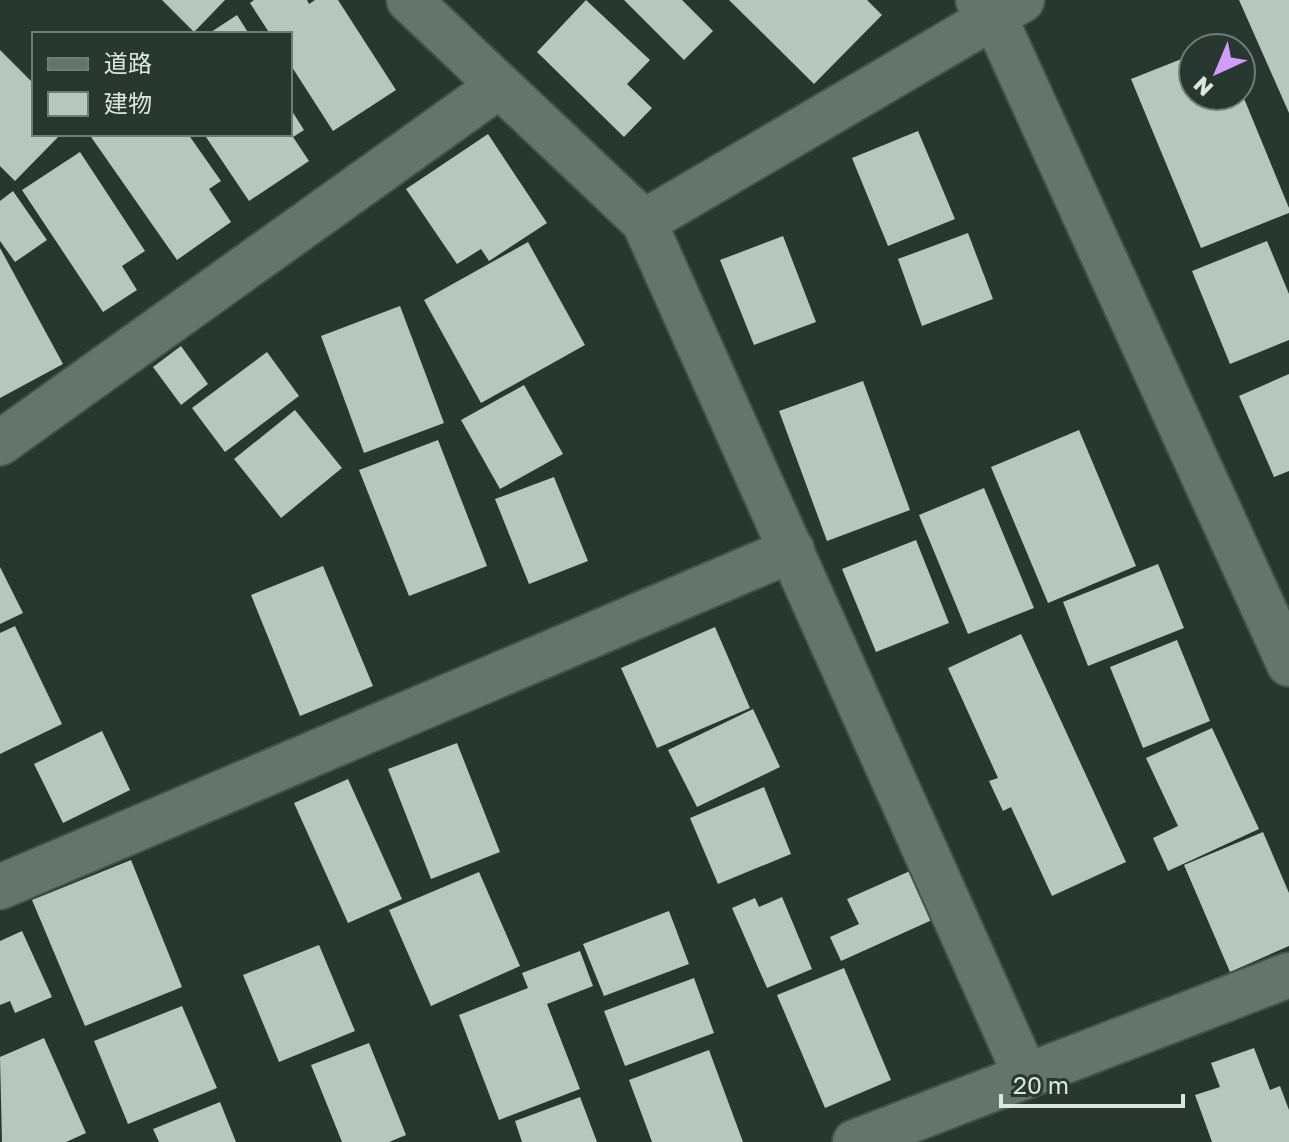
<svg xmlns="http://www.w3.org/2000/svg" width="1289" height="1142" viewBox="0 0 1289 1142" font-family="'Golos Text','Noto Sans JP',sans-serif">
<rect width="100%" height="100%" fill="#28372f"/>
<g fill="#b6c8bd">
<polygon points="162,0 225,0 194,32"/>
<polygon points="254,0 307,0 309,4 315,0 338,0 396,90 333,131 290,64 290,34 270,34 250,3"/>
<polygon points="586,0 650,60 627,84 652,108 624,137 537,52"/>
<polygon points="624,0 682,0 713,31 684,60"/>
<polygon points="729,0 867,0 882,15 814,84"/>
<polygon points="1239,0 1289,0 1289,113"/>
<polygon points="237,15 249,34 208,34"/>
<polygon points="0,50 34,84 34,134 61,134 15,181 0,166"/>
<polygon points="1184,58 1193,81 1193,96 1243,96 1289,208 1289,213 1201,248 1131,79"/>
<polygon points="290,108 304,130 293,137 309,161 249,201 206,137 210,134 290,134"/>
<polygon points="918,131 955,219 888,246 852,158"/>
<polygon points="89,134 188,134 221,181 209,189 231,222 177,260"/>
<polygon points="488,134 547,223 489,261 481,249 457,264 406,189"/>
<polygon points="80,152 145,251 122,266 137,290 103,312 22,190"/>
<polygon points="13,191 47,240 15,262 0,241 0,201"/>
<polygon points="968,233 993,299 922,326 898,259"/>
<polygon points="783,236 816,322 754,345 720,260"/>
<polygon points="1267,241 1289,294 1289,340 1230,364 1192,271"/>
<polygon points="528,242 585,345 481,403 424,300"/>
<polygon points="0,248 63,364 0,398"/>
<polygon points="400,306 444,423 364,453 321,336"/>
<polygon points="181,346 208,384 181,405 153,367"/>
<polygon points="267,352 299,396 225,452 192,408"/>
<polygon points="1289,374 1289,471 1274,477 1239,396"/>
<polygon points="863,381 910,510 827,541 779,411"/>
<polygon points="524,385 563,454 500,489 461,420"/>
<polygon points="295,410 342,468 281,518 234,459"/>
<polygon points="1079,430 1136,566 1048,603 991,467"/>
<polygon points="438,440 487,566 409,596 359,470"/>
<polygon points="554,477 588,561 529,584 495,499"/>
<polygon points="984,488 1034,608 968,634 919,515"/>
<polygon points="916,540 949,623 876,652 842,569"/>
<polygon points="1158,564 1184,628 1088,666 1063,602"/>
<polygon points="323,566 373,686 300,716 251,595"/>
<polygon points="0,567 23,613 0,624"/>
<polygon points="15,626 62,724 0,754 0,633"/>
<polygon points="715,627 750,708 657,748 621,668"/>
<polygon points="1021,634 1126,862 1052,896 1011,807 1003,811 989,781 998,778 948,668"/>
<polygon points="1177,640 1210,721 1143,748 1110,667"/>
<polygon points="753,709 780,767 697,807 668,750"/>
<polygon points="1212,728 1259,829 1168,871 1153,838 1178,826 1146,758"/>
<polygon points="102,731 130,790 63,823 34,764"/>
<polygon points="457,743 500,852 431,879 388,769"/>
<polygon points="348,779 402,899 348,923 294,803"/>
<polygon points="764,787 791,854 718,884 690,818"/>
<polygon points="1263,832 1289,893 1289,946 1230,972 1184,865"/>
<polygon points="131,860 182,987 85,1026 32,900"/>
<polygon points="910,871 932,920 841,961 830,937 859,924 847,899"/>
<polygon points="479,872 520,966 431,1006 389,910"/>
<polygon points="782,897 812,969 767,988 732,908 755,898 759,907"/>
<polygon points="669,911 689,964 604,996 583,944"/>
<polygon points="22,931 52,997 15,1013 10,1001 0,1005 0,941"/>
<polygon points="319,945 355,1031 279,1062 243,975"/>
<polygon points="580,951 593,986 547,1004 580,1089 499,1120 459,1015 528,988 522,973"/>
<polygon points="844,968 891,1080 825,1108 777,995"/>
<polygon points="694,978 714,1033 625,1066 604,1011"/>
<polygon points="182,1006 217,1088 128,1124 94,1041"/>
<polygon points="44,1038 86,1133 66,1142 2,1142 0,1057"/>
<polygon points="369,1043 406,1135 389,1142 342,1142 311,1065"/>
<polygon points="1254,1048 1270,1090 1280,1086 1289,1110 1289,1142 1212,1142 1195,1095 1220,1087 1211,1063"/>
<polygon points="709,1050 743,1142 652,1142 629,1080"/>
<polygon points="580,1097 597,1142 522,1142 515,1121"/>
<polygon points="220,1102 236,1142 159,1142 153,1129"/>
</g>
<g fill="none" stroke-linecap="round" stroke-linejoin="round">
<g stroke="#45524b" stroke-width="48">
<g id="minor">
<polyline points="409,0 644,222 1026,1076"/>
<polyline points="978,0 994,16 1289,664"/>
<polyline points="644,222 1022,0"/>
<polyline points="0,443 499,86"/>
<polyline points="0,887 792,550"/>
<polyline points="855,1142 1289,975"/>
</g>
</g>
<use href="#minor" stroke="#64756b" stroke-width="44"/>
</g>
<rect x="32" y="32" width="260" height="104" fill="#28372f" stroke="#707d76" stroke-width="2"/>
<rect x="48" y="58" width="40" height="12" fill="#64756b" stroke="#707d76" stroke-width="2"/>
<text x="104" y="72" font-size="24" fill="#dce6e0">道路</text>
<rect x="48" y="92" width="40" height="24" fill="#b6c8bd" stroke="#707d76" stroke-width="2"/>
<text x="104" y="112" font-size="24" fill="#dce6e0">建物</text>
<g transform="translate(1217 72) rotate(224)"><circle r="38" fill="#28372f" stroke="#707d76" stroke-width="2"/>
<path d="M0-6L14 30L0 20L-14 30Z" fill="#d39cfc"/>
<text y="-12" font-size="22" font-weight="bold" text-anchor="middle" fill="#dce6e0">N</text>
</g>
<path d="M1001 1094v12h182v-12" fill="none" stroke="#dce6e0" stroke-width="4"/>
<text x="1013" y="1094" font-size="24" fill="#dce6e0" stroke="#28372f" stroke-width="6" paint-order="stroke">20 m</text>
</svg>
